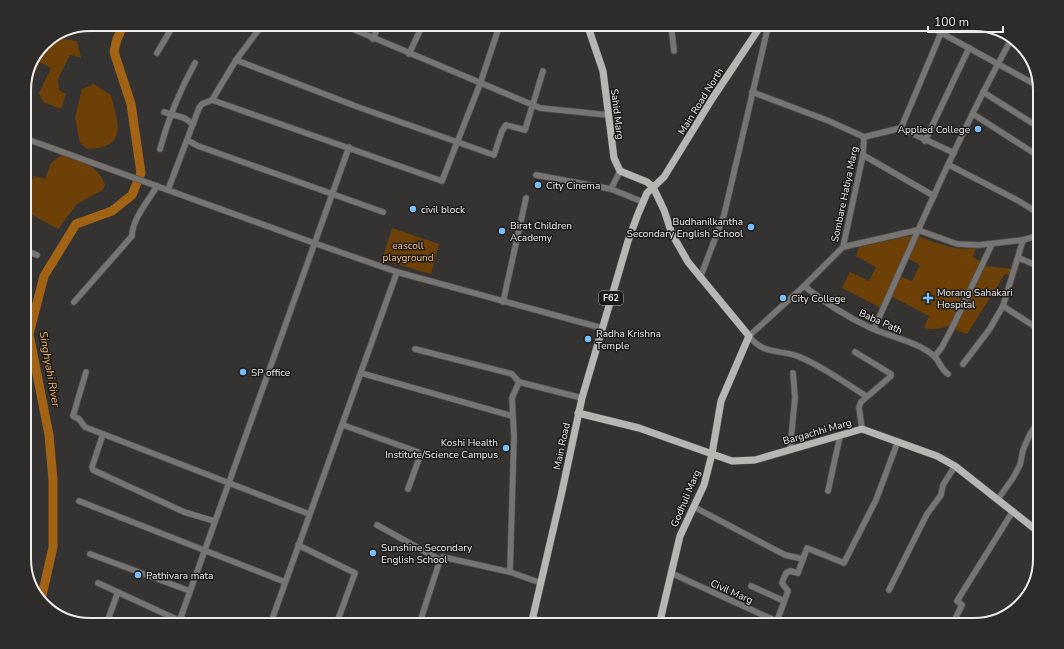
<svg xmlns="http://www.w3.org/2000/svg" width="1064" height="649" viewBox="0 0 1064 649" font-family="'Nunito Sans',sans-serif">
<rect width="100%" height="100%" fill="#353331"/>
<g fill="#6c4007">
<polygon points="56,38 77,41 81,58 70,55 58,79 59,90 66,94 61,109 43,102 39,93 51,68 40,62 26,94 24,94 24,86 43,43"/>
<path d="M94 84 111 95C118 124 129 148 87 149L80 143 75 117 82 89Z"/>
<path d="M64 153C79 160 100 167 105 185L103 190 77 204 58 229 25 211 30 204 25 198 34 176 45 179 51 163Z"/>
<polygon points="392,228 439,244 431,274 382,260"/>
<polygon points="914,235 881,308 842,288 850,272 869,281 876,267 856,256 859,247"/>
<path d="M918 236C938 244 955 251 976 248L973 257 980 261 951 325C941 329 935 330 924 328L929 316 889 295 899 276 912 281 920 265 907 258Z"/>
<polygon points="984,266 1013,269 1012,275 1005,274 967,334 954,329"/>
</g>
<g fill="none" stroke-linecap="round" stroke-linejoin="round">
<polyline stroke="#a26314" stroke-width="9" points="41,600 53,547 53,480 49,435 29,334 44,276 76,224 112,211 132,195 141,173 131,104 114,52 117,39 124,24"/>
<g stroke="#52514f" stroke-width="7">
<g id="minor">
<polyline points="341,24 540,108 608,115"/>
<polyline points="671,24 674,51"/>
<polyline points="925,24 1040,87"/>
<polyline points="373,39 379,24"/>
<polyline points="157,53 174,24"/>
<polyline points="409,54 423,24"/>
<polyline points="236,60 358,107 494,155 502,131 506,125 525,130 543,71"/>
<path d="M752 92 829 121 864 137 863 155 843 247 804 286 749 336C765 357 782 348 802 358 825 368 845 383 866 396"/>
<polyline points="983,92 1040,128"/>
<polyline points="212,100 442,181 480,84 500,24"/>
<polyline points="164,112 184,118 193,124"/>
<polyline points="973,114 1040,157"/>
<polyline points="901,128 941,33"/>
<polyline points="864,137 901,128 954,153"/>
<polyline points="24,138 314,243 397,272 602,328"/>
<polyline points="187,140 198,146 383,212"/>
<polyline points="925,141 969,48"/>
<path d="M160 149C168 119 180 90 195 63"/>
<polyline points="863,155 934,196"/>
<polyline points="949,165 1017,200 1040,214"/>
<polyline points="536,175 611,189 620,171"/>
<polyline points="611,189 643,202"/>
<polyline points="168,190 199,108 202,104 212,100 236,60 263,24"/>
<polyline points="843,247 918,230 957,244 979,245 1023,240 1040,235"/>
<polyline points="24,250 37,255"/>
<polyline points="1019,258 1040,267"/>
<polyline points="700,278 724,215 767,31 761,25"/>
<path d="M804 286C824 302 847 317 871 328 890 337 920 342 935 357 940 362 940 368 948 374"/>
<path d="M74 302 132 236C132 219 149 200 157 186"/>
<polyline points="503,302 526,198"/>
<polyline points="1003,306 1040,330"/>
<path d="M874 329C918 231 960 132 1012 38"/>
<polyline points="415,349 512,374 519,382 582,398"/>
<polyline points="855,352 891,374 891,376 861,402 859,407 862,429"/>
<polyline points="935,356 942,347 954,324 992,244"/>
<polyline points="963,364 989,330 1003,306 1023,240"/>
<polyline points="86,372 73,416 79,419 85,427 309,514"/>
<polyline points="361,373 512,416"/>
<polyline points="343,425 418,452 420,456 408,489"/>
<polyline points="103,434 92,467 93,470 184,512 214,521"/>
<polyline points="790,450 795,397 793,373"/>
<polyline points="828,491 840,436"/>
<polyline points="998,499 1013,478 1020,465 1023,450 1030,434 1040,419"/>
<polyline points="79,501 285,582"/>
<polyline points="694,507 785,555 803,559 807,548 844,563 876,500 898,441"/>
<polyline points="377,525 440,560"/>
<polyline points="298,545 355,573 336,625"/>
<polyline points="90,554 190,591"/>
<polyline points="510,572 514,436 512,398 519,382"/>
<polyline points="671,573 785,625"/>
<polyline points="98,583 189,625"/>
<polyline points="751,586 784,601"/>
<polyline points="889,590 927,514 941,495 943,485 955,466"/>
<polyline points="532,618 555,625"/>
<polyline points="777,621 788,591 782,583 786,573 790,571 798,573 803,559"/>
<polyline points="106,625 118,592"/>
<polyline points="178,625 349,147"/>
<polyline points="270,625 397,272"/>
<polyline points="419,625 440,560 443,557 510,572 541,583"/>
<polyline points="952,625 962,605 957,601 1013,511"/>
</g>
</g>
<g stroke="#52514f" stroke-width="8">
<g id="major">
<polyline points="587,24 603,71 614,158 620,171 647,182 653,187 664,210 672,234 688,262 749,336 721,401 712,454 704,485 680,536 659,625"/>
<polyline points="578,413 639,428 732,461 755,460 862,429 937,456 955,466 1040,533"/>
<polyline points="531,625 561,496 582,398 628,241 638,214 647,193 664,177 712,99 762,24"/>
</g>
</g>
<use href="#minor" stroke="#767574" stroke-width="5.5"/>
<use href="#major" stroke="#b8b6b3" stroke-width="7"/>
</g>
<g fill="#7abef8" stroke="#1c1b1a" stroke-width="1.5">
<circle cx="978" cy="129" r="4"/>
<circle cx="538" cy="185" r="4"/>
<circle cx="413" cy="209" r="4"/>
<circle cx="751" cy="227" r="4"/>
<circle cx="502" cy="231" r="4"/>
<circle cx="783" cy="298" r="4"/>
<path d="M926 292h4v4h4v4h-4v4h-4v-4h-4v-4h4z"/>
<circle cx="588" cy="339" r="4"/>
<circle cx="243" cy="372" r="4"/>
<circle cx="506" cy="448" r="4"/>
<circle cx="373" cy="553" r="4"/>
<circle cx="138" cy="575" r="4"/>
</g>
<g text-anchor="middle" stroke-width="3" stroke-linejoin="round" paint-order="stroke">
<rect fill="#1c1b1a" stroke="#aeadac" stroke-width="1" x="599" y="291" width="24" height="14" rx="3"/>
<g font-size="9" font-weight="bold" fill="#edecea">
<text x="611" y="301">F62</text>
</g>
<g font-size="10" fill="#edecea" stroke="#1c1b1a">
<text transform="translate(700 101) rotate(-58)" y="4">Main Road North</text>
<text transform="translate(618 114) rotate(83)" y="4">Sahid Marg</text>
<text transform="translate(844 194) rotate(-78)" y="4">Sombare Hatiya Marg</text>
<text transform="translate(881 321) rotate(24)" y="4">Baba Path</text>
<text transform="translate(817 431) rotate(-16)" y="4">Bargachhi Marg</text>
<text transform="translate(561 446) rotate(-78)" y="4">Main Road</text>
<text transform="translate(685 498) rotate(-67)" y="4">Godhuli Marg</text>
<text transform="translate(732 591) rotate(24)" y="4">Civil Marg</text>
</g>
<g font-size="10" fill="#edecea" stroke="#1c1b1a" text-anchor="start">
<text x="970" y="133" text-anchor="end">Applied College</text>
<text x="546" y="189">City Cinema</text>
<text x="421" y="213">civil block</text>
<text x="743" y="225" text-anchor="end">Budhanilkantha<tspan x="743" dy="12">Secondary English School</tspan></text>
<text x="510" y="229">Birat Children<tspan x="510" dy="12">Academy</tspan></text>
<text x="937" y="296">Morang Sahakari<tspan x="937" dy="12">Hospital</tspan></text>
<text x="791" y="302">City College</text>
<text x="596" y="337">Radha Krishna<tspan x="596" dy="12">Temple</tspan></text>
<text x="251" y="376">SP office</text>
<text x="498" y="446" text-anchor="end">Koshi Health<tspan x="498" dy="12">Institute/Science Campus</tspan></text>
<text x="381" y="551">Sunshine Secondary<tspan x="381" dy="12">English School</tspan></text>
<text x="146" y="579">Pathivara mata</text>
</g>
<g font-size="10" fill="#f3bf8d" stroke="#1c1b1a">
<text x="408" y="249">eascoll<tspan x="408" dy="12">playground</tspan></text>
</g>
<g font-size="11" font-style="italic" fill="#f4af69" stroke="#1c1b1a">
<text transform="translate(50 369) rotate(80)" y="4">Singhyahi River</text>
</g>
</g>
<path d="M0 0H1064V649H0ZM90 31H974A59 59 0 0 1 1033 90V559A59 59 0 0 1 974 618H90A59 59 0 0 1 31 559V90A59 59 0 0 1 90 31Z" fill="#2d2c2b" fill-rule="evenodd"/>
<path fill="none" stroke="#edecea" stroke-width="2" d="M90 31H974A59 59 0 0 1 1033 90V559A59 59 0 0 1 974 618H90A59 59 0 0 1 31 559V90A59 59 0 0 1 90 31Z"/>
<path d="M928 26v6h75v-6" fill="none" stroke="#edecea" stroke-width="2"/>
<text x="934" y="26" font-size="12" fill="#edecea" stroke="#1c1b1a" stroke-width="3" paint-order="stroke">100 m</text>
</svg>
